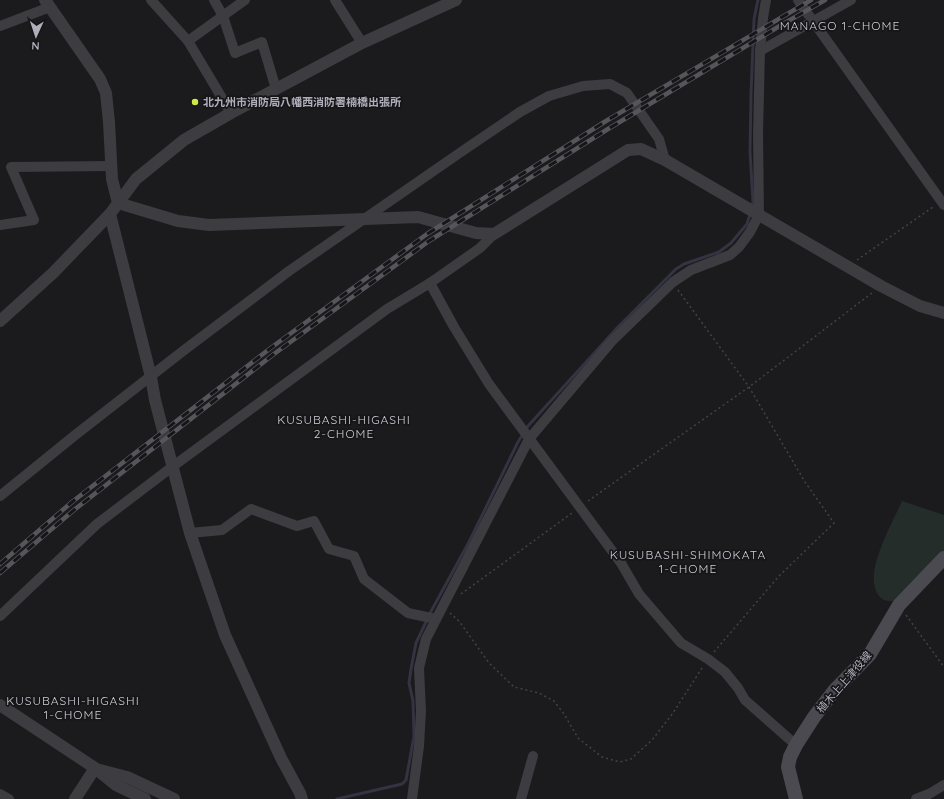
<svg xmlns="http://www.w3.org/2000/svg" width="944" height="799" viewBox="0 0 944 799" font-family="Quicksand,'Noto Sans JP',sans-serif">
<rect width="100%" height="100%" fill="#1b1a1d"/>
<path fill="#242d2a" d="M902 501 944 515V551L898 599C892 602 884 602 880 597 875 592 873 582 874 574 876 552 893 521 902 501Z"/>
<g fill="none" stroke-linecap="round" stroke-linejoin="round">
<g stroke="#333342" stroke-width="3">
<polyline points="752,206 753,202 750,152 751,94 754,19 758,0"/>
<polyline points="429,615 469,542 518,442 528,426 617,328 676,269 684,264 719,252 731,243 747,224 750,214"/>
<polyline points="337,799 402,784 406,780 414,736 413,701 409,683 411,669 416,643 427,620"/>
</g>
<g stroke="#434248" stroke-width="1.5" stroke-dasharray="2 3" stroke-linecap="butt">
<polyline points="857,260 933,207"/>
<polyline points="678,290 749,387 805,482 834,523 779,576 714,652"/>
<polyline points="588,501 749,387 872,293"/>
<polyline points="461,594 572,513"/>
<polyline points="450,613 459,621 489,663 514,687 539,693 554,701 564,714 578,738 602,757 620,762 631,759 652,740 673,713 702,668"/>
<polyline points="906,615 944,667"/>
</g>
<g stroke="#3d3c41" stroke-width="10">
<polyline points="151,0 188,41 231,113"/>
<polyline points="214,0 223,16 235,53 262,42 276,89"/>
<polyline points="335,0 362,43"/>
<polyline points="798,0 944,205"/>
<polyline points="0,26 50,7"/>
<polyline points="188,41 245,0"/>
<polyline points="760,51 851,0"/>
<polyline points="0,225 34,220 11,167 112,166"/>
<polyline points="430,283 454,327 489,384 621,563 639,594 681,643 708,659 725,672 738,688 745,700 796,745"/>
<polyline points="0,496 74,436 183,351 289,271 461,152 520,112 549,96 583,86 610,84 627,93 659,139 665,160"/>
<polyline points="190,533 222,530 251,509 297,526 314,521 329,549 354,556 364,579 408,613 436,619"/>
<polyline points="0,616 97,524 172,467 387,309 430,283 480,248 494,234"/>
<polyline points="0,794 9,799"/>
<polyline points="412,799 419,746 421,711 419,668 426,639 529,439 612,341 673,282 691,270 730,255 739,247 750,232 759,215 758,134 760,51 763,18 766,0"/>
<polyline points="521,799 533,756"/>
<polyline points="916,799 929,794 944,785"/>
</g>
<g stroke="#3d3c41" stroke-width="12">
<polyline points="45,0 100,79 106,93 109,122 112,179 118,203"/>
<polyline points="118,203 178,221 209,225 418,217 476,233 494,234 628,150 641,149 665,160 881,286 920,306 944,313"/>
<polyline points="110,214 151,377 155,400 190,533 225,635 281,758 300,793 302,799"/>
<polyline points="0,321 53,273 110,214 136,179 184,140 231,113 362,43 456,0"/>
<polyline points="0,705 95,768 116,785 145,799"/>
<polyline points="100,770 127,777 174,799"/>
<polyline points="75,799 95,768"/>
</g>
<polyline stroke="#4c4a51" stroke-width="14" points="796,799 788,767 790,757 796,745 814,717 834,691 870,654 899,605 944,558"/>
<g stroke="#57555c" stroke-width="4.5">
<g id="rail">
<polyline points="0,564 72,502 272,347 427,234 606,121 811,0"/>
<polyline points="0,573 74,510 274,354 429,241 608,129 783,24 825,0"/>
</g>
</g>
<use href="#rail" stroke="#161518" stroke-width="3" stroke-dasharray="9" stroke-linecap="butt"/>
</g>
<circle fill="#cfea45" stroke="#161518" stroke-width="1.5" cx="195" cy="102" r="4"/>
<g text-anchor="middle" stroke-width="3.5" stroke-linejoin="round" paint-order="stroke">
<g font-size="11" font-weight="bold" fill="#b0aebb" stroke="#161518" text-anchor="start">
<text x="203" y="106">北九州市消防局八幡西消防署楠橋出張所</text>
</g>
<g font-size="11" fill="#b0aebb" stroke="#161518">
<text transform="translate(844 682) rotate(-49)" y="4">植木上上津役線</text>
</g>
<g font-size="12" letter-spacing="1" fill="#d1ced7" stroke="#161518">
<text x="840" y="30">MANAGO 1-CHOME</text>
<text x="344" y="424">KUSUBASHI-HIGASHI<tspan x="344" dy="14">2-CHOME</tspan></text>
<text x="688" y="559">KUSUBASHI-SHIMOKATA<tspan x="688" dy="14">1-CHOME</tspan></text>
<text x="73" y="705">KUSUBASHI-HIGASHI<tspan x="73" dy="14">1-CHOME</tspan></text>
</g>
</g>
<g transform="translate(36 36) rotate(183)" stroke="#161518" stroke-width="3" paint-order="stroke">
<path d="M0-3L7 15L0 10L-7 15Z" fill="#b0aebb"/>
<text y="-6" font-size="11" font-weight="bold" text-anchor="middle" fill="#b0aebb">N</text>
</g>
</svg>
